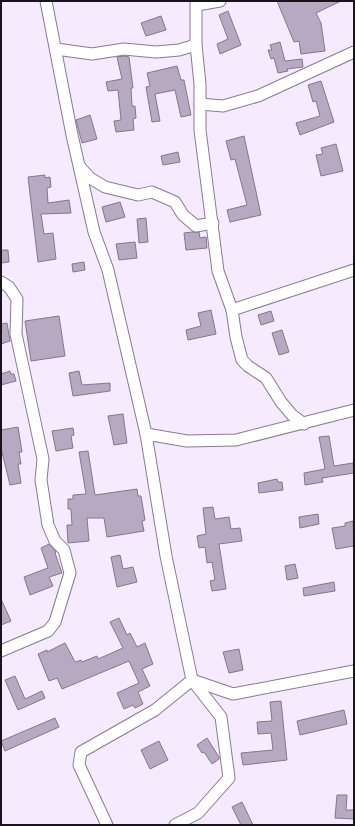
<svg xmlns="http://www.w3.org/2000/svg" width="355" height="826" viewBox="0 0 355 826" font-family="Barlow,sans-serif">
<rect width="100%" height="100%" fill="#f6eafe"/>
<g fill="#b7a9c1" stroke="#84778d">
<polygon points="277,1 341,1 316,13 321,23 325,51 301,54 299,41 294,42"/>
<polygon points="228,11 241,45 220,54 217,44 228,39 219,15"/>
<polygon points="161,16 166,30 146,36 141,23"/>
<polygon points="280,42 285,61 302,59 303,67 287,69 288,71 278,73 274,58 271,59 268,50 272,50 270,45"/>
<polygon points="124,56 129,57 133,88 131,88 132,106 135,106 136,118 133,119 134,130 116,132 114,121 121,120 118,90 108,91 106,82 122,79 117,57"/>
<polygon points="177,66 181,80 184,80 191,115 181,117 175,90 155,94 160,121 152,122 146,87 150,86 147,73"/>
<polygon points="321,81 334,122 300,135 296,123 320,116 316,101 313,102 308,85"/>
<polygon points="90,115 97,139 82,143 76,120"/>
<polygon points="244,136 261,215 230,222 227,210 247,205 235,159 231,160 226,141"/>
<polygon points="336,144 343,171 321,176 316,155 323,154 321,148"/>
<polygon points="178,152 180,162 163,165 161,156"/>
<polygon points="45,175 45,178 50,177 51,187 47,188 48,203 69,200 71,213 41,214 44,234 53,233 56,259 38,262 28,177"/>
<polygon points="120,202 125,217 106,222 102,207"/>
<polygon points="146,218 148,242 139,243 137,219"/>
<polygon points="192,232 199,232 200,238 206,237 207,248 186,250 184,233"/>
<polygon points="135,242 137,258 119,260 116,244"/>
<polygon points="1,250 8,250 9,262 1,263"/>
<polygon points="84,262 85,270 73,272 72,264"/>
<polygon points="211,310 216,334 188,340 186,330 201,326 198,313"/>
<polygon points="271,311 274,321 261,325 258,315"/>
<polygon points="59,316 65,356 31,361 25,321"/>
<polygon points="7,323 10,341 1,344 1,324"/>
<polygon points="282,330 289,352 279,355 272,333"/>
<polygon points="10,371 11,374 14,374 16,381 1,385 1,374"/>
<polygon points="79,371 82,385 110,383 110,391 73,396 69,373"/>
<polygon points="123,414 127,443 114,445 108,416"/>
<polygon points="18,427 22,452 19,452 21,464 18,464 21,483 10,485 1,448 1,430"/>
<polygon points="73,428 74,435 71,436 73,448 56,451 52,431"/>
<polygon points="329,436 334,466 353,463 354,473 322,478 323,482 305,485 304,473 325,469 319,437"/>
<polygon points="88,451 95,495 137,489 138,496 141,496 145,520 142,521 144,531 107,537 104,518 87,518 89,541 68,543 67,525 72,525 71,509 68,509 68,499 73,499 73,495 86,494 79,452"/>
<polygon points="277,479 278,482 282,482 283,490 259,493 258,483"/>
<polygon points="213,507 215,519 229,517 231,529 240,528 242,541 219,544 226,589 212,591 210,581 215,580 212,562 207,563 205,547 199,548 197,536 206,534 203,508"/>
<polygon points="318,514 319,524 300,528 299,517"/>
<polygon points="353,521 354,546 336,549 332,528 345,526 345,523"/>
<polygon points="49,544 56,552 55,553 62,573 49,577 53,586 30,595 24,577 48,568 41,548"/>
<polygon points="120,555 123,569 133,567 137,582 117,587 111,557"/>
<polygon points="295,564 298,578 287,580 285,566"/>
<polygon points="334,582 335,591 304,596 303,588"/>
<polygon points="1,599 11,621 1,625"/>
<polygon points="119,618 127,635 130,633 137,647 145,643 153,664 142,669 150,686 138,692 143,704 135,708 133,705 124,709 117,693 139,683 129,661 62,689 57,678 49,681 38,654 47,650 47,652 65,643 74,660 76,662 81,660 82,662 97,656 98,659 123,648 110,622"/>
<polygon points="239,649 243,670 229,673 223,652"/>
<polygon points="15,676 25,699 42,691 45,698 18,710 5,680"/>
<polygon points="281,701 287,760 243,765 241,753 273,750 271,733 258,734 257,722 272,721 270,702"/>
<polygon points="344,710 347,724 300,735 297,721"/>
<polygon points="55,718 59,727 5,751 1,741"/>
<polygon points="207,738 219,757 219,759 212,764 204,752 202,753 197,745"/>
<polygon points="159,741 168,760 150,769 141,750"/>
<polygon points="337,795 347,795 346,810 354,810 354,819 335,818"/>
<polygon points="242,802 253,825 241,825 232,807"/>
</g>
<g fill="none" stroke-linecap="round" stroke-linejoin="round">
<g stroke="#887b91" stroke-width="13">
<g id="street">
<polyline points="46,1 72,135 94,232 108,270 146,434 166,556 192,680 221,717 229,778 198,813 175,825"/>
<polyline points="196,1 196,45 200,84 200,130 218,271 232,310 236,337 242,360 248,366 266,378 281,402 292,415 304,424"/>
<polyline points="197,5 220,1"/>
<polyline points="56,49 92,54 124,49 156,52 179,50 196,45"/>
<polyline points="200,104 223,106 258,96 354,52"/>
<polyline points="80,167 90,178 105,187 138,195 152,192 175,202 183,215 196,226 213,223"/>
<polyline points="1,282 9,287 17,299 16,334 43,459 41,480 48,525 55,541 64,550 70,573 55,622 48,631 1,651"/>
<polyline points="232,310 354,270"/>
<polyline points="146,434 187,441 236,440 354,410"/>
<polyline points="107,825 79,765 81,752 155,710 192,680 233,694 354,671"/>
</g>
</g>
<use href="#street" stroke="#fff" stroke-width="11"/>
</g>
<rect width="355" height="826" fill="none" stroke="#19141c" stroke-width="4"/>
</svg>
